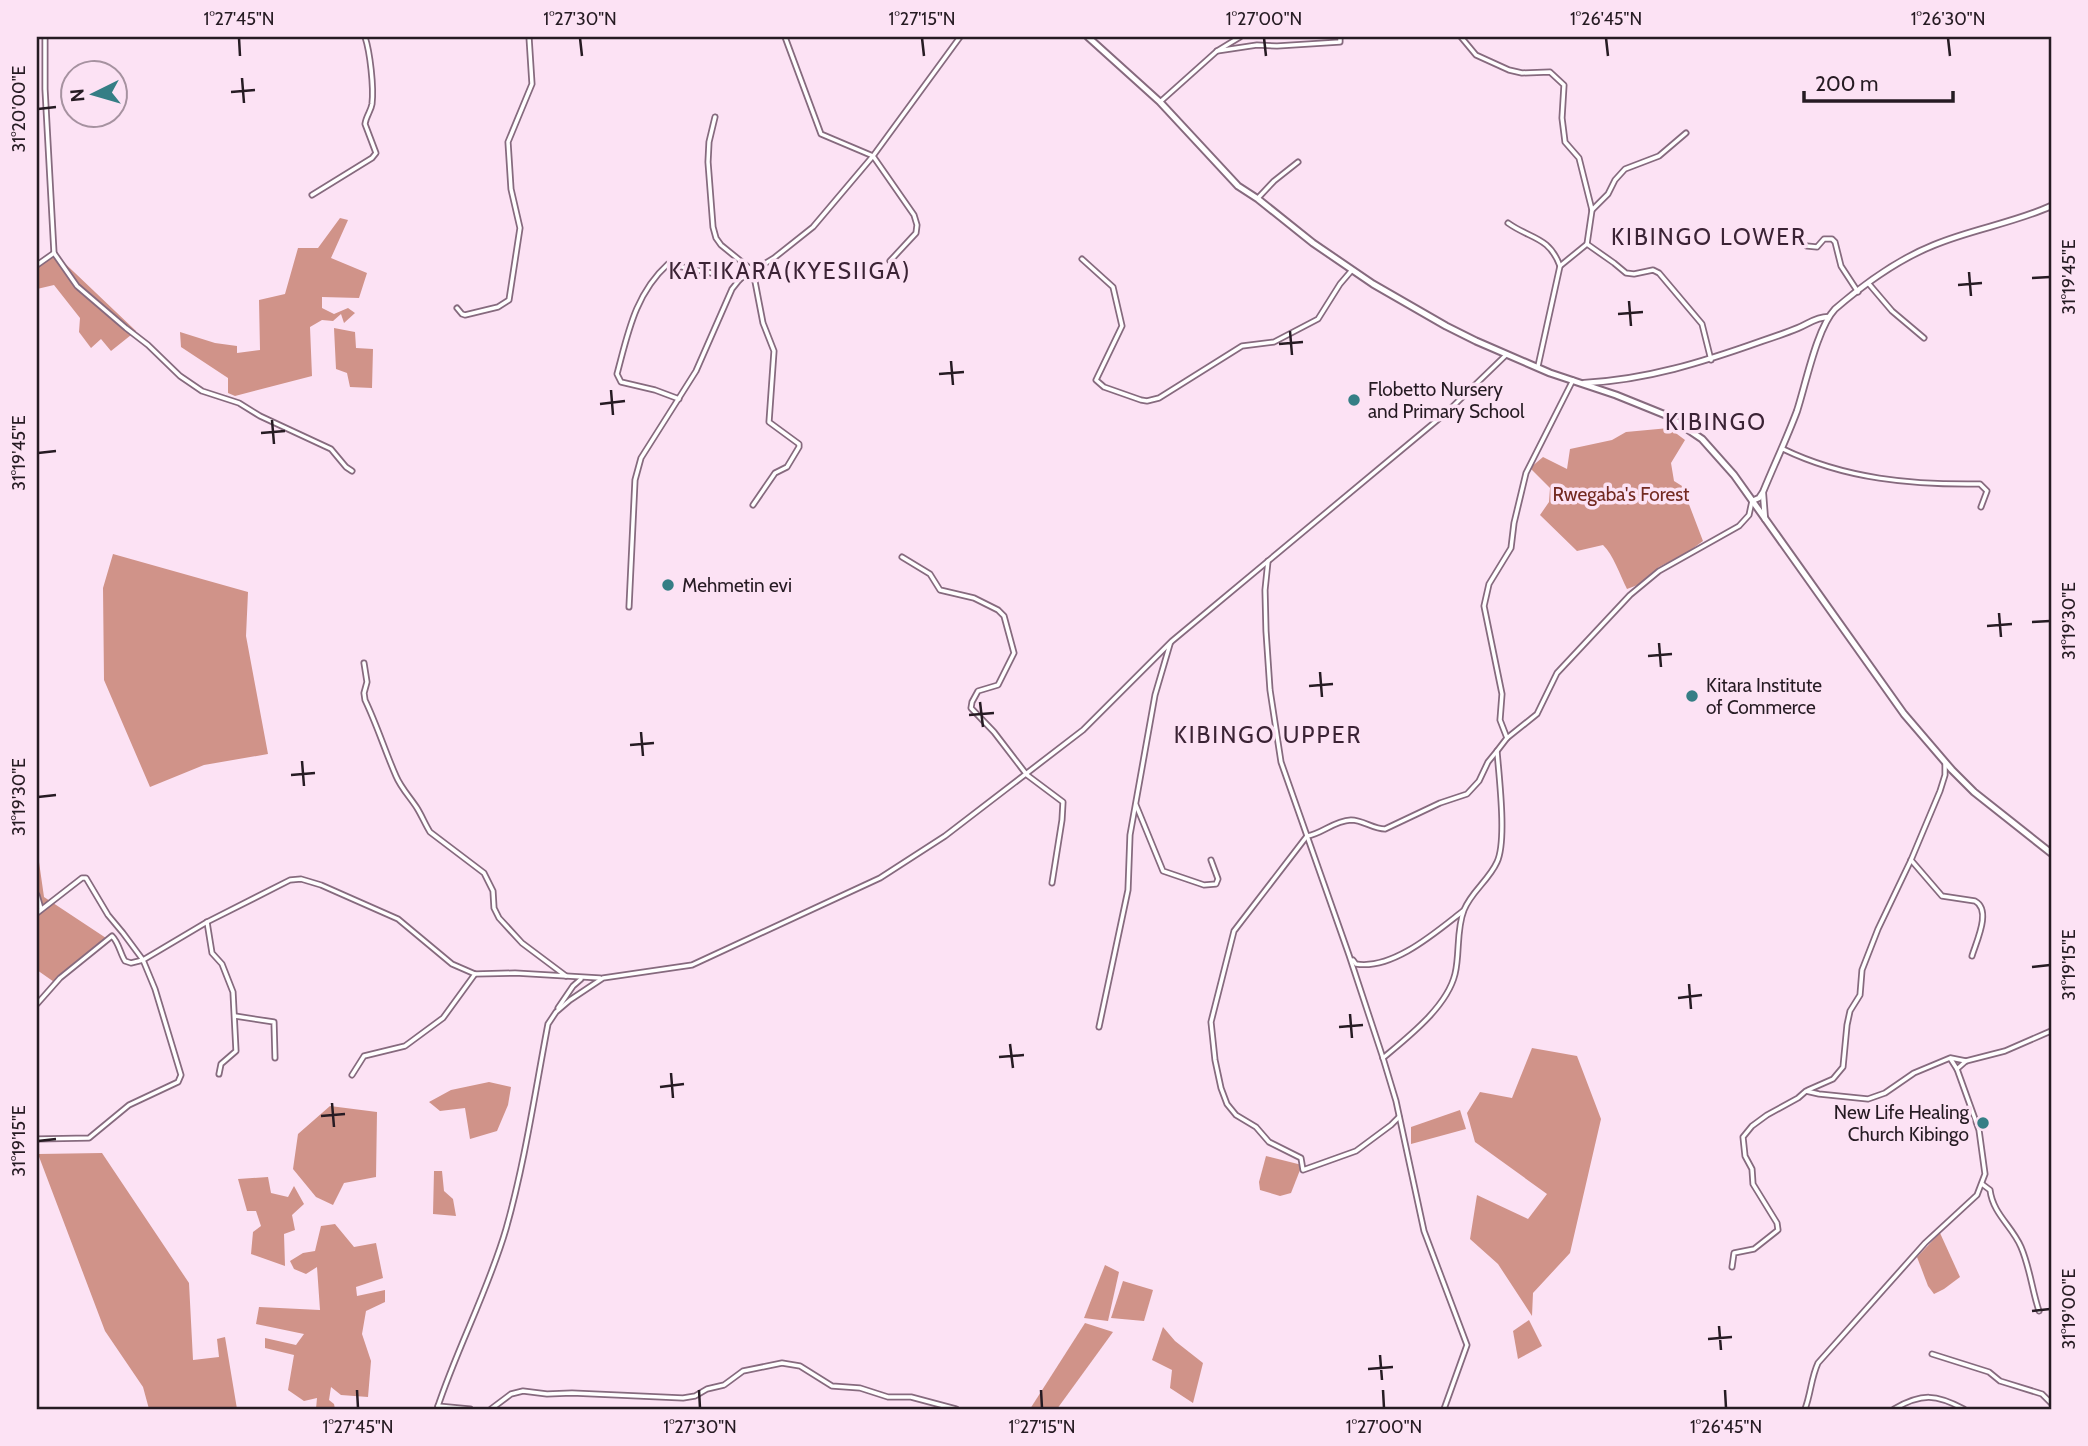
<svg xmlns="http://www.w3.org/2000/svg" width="2088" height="1446" viewBox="0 0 2088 1446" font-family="Cabin,sans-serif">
<rect width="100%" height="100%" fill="#fce2f4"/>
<g fill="#d09389">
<polygon points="340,218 348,220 331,258 367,273 359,298 322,297 322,308 334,314 348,308 355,313 344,323 341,314 333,321 322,320 310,327 312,376 235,396 228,393 228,378 181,347 180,332 215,343 237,346 237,353 260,350 259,300 285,294 298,248 318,248"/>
<polygon points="54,253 136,331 111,351 101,339 91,348 79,332 80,318 54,285 37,289 37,264"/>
<polygon points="334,328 355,332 356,348 373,349 372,388 350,387 347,373 336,369"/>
<path d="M1669 428 1685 440 1671 463 1674 481 1682 486 1703 541 1688 552 1659 567 1643 583 1627 589C1620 575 1613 554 1603 545L1577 551 1540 515 1549 502 1550 488 1530 468 1543 457 1567 469 1570 449 1612 440 1626 432Z"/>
<polygon points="113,554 248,592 246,636 268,754 204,765 150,787 104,680 103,588"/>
<polygon points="37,848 44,897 106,938 57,984 37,970"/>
<polygon points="1532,1048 1577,1056 1601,1119 1570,1253 1533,1293 1532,1316 1498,1264 1470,1239 1477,1195 1528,1219 1547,1194 1475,1142 1467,1113 1480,1092 1512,1098"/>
<polygon points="489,1082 511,1087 508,1105 497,1131 470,1139 465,1108 440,1111 429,1102 451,1090"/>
<polygon points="330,1106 377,1112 376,1177 344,1183 333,1205 316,1197 293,1169 298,1134"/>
<polygon points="1460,1110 1466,1129 1411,1144 1411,1127"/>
<polygon points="102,1153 189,1283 193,1360 219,1357 217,1339 225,1337 237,1409 149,1409 143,1387 105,1331 38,1154"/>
<polygon points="1266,1156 1302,1165 1291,1193 1280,1196 1260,1190 1259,1182"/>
<polygon points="434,1171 442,1171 444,1191 453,1199 456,1216 433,1214"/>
<polygon points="268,1177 271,1193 288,1197 294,1186 304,1204 292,1215 295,1230 284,1234 285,1266 251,1254 253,1232 261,1226 256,1211 247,1211 238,1179"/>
<polygon points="335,1224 354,1247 376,1243 383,1278 356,1287 357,1296 385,1290 385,1302 366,1311 362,1334 371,1361 368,1397 341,1395 331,1387 329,1400 334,1404 335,1409 316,1409 317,1398 304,1401 288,1390 294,1355 265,1348 265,1338 296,1345 304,1334 256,1324 259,1307 320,1310 317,1267 306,1274 294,1269 290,1261 303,1253 315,1251 321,1226"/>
<polygon points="1940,1233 1960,1277 1944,1289 1934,1294 1928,1286 1917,1257"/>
<polygon points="1105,1265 1119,1272 1108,1321 1084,1318"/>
<polygon points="1123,1281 1153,1290 1144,1321 1111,1318"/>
<polygon points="1529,1320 1542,1346 1518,1359 1513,1331"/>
<polygon points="1085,1323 1113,1332 1057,1409 1030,1409"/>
<polygon points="1163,1327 1175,1341 1203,1363 1193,1403 1170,1388 1172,1370 1152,1360"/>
</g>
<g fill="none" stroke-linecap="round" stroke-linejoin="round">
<g stroke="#866a7e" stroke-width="7">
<g id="minor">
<polyline points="45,37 45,89 54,253 77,286 126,328 148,345 180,376 202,391 239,403 260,416 331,449 346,467 352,471"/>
<polyline points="785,37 821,134 873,156 914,215 917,225 916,233 890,261"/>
<polyline points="1461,37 1476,55 1509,70 1522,73 1550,72 1564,85 1562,118 1565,142 1579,158 1592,210 1587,244 1560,266"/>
<polyline points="1217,51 1257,45 1277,46 1340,42 1340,37"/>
<polyline points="1160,102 1217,51 1240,37"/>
<polyline points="715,117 709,142 708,162 713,227 716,238 721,245 753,271 763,323 774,351 769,422 799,444 799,447 787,467 775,473 753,505"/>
<path d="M312 195 372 158 376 153 365 124C366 116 371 111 372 104 374 87 370 52 365 37"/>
<polyline points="1258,198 1274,181 1298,162"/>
<polyline points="1592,210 1608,194 1615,180 1625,169 1659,156 1686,133"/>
<path d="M1508 223C1530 239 1549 236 1560 266L1538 366"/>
<polyline points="1587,244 1614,263 1626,273 1634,274 1653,270 1659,273 1702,324 1711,360"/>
<polyline points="1807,246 1817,247 1824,239 1832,239 1835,242 1841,266 1858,292"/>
<polyline points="1082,259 1113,287 1122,326 1096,380 1104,387 1141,400 1147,401 1159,398 1242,346 1274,342 1318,319 1340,284 1352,270"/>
<polyline points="37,265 54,253"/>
<polyline points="1869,284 1892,311 1924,338"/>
<polyline points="457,308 462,314 465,315 498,307 509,300 520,228 511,189 508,142 532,84 529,37"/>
<path d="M679 399 655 390 621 382 617 374C628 333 635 294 668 264L740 279"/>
<path d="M1783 449C1845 479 1912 485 1980 484L1987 491 1981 507"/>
<polyline points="902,557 930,574 940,590 974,598 998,610 1004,616 1014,653 998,685 978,691 972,702 971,708 994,732 1027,775 1063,802 1062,820 1052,883"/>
<polyline points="1268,561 1265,590 1266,631 1270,690 1281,762 1349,955 1383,1058 1396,1101 1424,1231 1467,1345 1444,1409"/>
<polyline points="629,607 635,480 641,458 696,371 732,289 740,279 774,258 813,227 873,156 960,37"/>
<path d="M364 663 367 682 364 693 365 700C377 725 385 751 396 776 401 788 410 797 417 808 422 816 425 824 430 832L484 873 493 891 494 908 499 918 522 943 566 976"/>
<polyline points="1507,738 1500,720 1502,694 1484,606 1489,584 1511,548 1514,523 1526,473 1573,380"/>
<polyline points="1136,805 1163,871 1204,885 1216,884 1218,879 1211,860"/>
<path d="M1911 860 1942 896 1975 901C1992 910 1976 942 1972 956"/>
<polyline points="37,895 41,909"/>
<path d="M37 913 82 878H86L108 915 123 933 143 960 131 963 125 961C120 953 119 943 112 936L60 978 37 1004"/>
<polyline points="207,922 212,953 222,964 233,992 236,1051 221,1064 219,1074"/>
<path d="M1353 960 1356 964C1393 970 1436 932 1463 911"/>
<polyline points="558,1008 573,986 581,979"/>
<polyline points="235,1016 274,1022 275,1058"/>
<polyline points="1099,1027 1128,890 1130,835 1155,695 1170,644"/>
<path d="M1383 1058C1408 1037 1447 1007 1455 974 1460 954 1456 930 1464 910 1471 892 1489 880 1497 862 1507 841 1499 777 1497 751L1507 738 1537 714 1557 673 1630 595 1659 571 1739 526 1749 515 1752 501"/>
<polyline points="1951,1058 1966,1061"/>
<polyline points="352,1075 364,1056 405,1046 443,1018 475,974"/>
<polyline points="1808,1090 1833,1079 1843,1067 1847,1025 1850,1011 1860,995 1862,970 1878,929 1911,860 1940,791 1945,775 1945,764"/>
<path d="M1399 1117 1391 1125 1356 1151 1303 1170 1301 1158 1269 1142 1256 1127 1236 1115 1227 1104 1221 1088 1215 1060 1211 1022 1234 931 1307 836C1322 834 1333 821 1351 820 1363 820 1373 829 1385 829L1440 803 1467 794 1479 781 1488 762 1497 751"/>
<polyline points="37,1139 89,1138 129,1105 178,1082 181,1075 155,989 143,960 207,922 290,880 301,879 321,885 398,919 452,964 475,974 515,973 600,978"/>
<path d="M1982 1184 1990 1190C1993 1214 2012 1226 2021 1247 2030 1268 2032 1290 2039 1311"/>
<polyline points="1732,1267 1734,1253 1754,1249 1778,1230 1777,1223 1753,1184 1752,1169 1745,1156 1743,1137 1752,1126 1767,1115 1798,1098 1806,1091 1819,1094 1868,1099 1885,1093 1914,1073 1950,1058 1957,1069"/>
<polyline points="1932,1354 1989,1372 2000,1381 2042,1394 2051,1403"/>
<polyline points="438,1406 470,1409"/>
<path d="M437 1409C457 1348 488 1291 506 1229 525 1162 535 1092 548 1024L556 1012 570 1000 603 978 692 965 880 878 945 836 1083 730 1172 641 1447 412 1506 355"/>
<polyline points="491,1409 511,1394 523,1391 547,1394 572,1393 683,1398 695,1396 707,1389 724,1385 743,1371 782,1363 800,1366 832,1386 860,1388 888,1397 911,1397 956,1409"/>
<path d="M1805 1409C1811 1393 1811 1378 1818 1363L1925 1243 1977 1195 1985 1174 1979 1130 1957 1069 1966 1061 2005 1051 2051 1031"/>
<path d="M1894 1409C1922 1393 1936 1394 1964 1409"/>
</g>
</g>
<g stroke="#866a7e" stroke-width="8">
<g id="tertiary">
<path d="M1584 383C1646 380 1703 362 1762 341 1774 337 1786 333 1798 328 1808 324 1816 317 1828 317"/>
<polyline points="1763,493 1765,519"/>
<path d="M1752 501 1759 498 1763 492C1774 465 1787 438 1797 411 1806 383 1817 328 1835 309 1864 284 1899 259 1934 245 1972 229 2014 223 2051 206"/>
</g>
</g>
<g stroke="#866a7e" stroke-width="9">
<polyline id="secondary" points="1088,37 1160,102 1238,186 1258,199 1313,243 1373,284 1446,326 1476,341 1550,373 1616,395 1668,416 1702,439 1734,475 1904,714 1952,770 1974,792 2051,853"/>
</g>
<use href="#minor" stroke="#fff" stroke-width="3.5"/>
<use href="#tertiary" stroke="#fff" stroke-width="4.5"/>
<use href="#secondary" stroke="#fff" stroke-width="5"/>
</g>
<path fill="none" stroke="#261b23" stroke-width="2.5" d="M239 38 240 56M580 38 582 56M922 38 924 56M1264 38 1266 56M1606 38 1608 56M1948 38 1950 56M242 78 244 103M231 92 255 90M38 109 56 107M1969 272 1971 296M2032 278 2050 277M1958 285 1982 283M1629 301 1631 326M1618 314 1643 312M1290 331 1292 355M1279 344 1303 342M951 361 953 385M939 374 964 372M611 390 613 415M600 404 625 401M272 420 274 444M261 433 285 431M38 453 56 451M1999 613 2001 637M2032 622 2050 621M1987 626 2012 624M1659 643 1661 667M1648 656 1672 654M1320 672 1322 697M1309 686 1333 684M980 702 983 727M969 715 994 713M641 732 643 756M630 745 654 743M302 761 304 786M291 775 315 773M38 797 56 795M2032 967 2050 965M1689 984 1691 1009M1678 998 1702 995M1350 1014 1352 1038M1339 1027 1363 1025M1010 1044 1013 1068M999 1057 1024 1055M671 1073 673 1098M660 1087 684 1084M332 1103 334 1127M321 1116 345 1114M38 1141 56 1139M2032 1311 2050 1309M1719 1326 1721 1350M1708 1339 1732 1337M1380 1355 1382 1380M1368 1369 1393 1367M357 1390 358 1408M699 1390 700 1408M1041 1390 1042 1408M1383 1390 1384 1408M1725 1390 1726 1408"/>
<g fill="#357e85" stroke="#fce2f4" stroke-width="2.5">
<circle cx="1354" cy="400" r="7"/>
<circle cx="668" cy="585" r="7"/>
<circle cx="1692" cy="696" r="7"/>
<circle cx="1983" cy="1123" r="7"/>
</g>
<g text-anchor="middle" stroke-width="7" stroke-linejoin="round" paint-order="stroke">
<g font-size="19" fill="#261b23" stroke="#fce2f4" text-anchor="start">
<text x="1368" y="396">Flobetto Nursery<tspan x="1368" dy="22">and Primary School</tspan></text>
<text x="682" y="592">Mehmetin evi</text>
<text x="1706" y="692">Kitara Institute<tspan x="1706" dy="22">of Commerce</tspan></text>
<text x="1969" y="1119" text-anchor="end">New Life Healing<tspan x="1969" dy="22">Church Kibingo</tspan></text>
</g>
<g font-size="19" fill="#732a21" stroke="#fce2f4">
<text x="1621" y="501">Rwegaba's Forest</text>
</g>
<g font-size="23" letter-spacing="2" fill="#3b2335" stroke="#fce2f4">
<text x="1709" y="245">KIBINGO LOWER</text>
<text x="790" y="279">KATIKARA(KYESIIGA)</text>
<text x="1716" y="430">KIBINGO</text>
<text x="1268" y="743">KIBINGO UPPER</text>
</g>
</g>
<rect width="2088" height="1446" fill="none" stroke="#fce2f4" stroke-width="77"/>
<g transform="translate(94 94) rotate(265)"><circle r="33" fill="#fce2f4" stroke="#a692a0" stroke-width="2"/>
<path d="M0-5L12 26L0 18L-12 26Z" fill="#357e85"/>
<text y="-10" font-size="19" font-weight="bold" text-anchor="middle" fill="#261b23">N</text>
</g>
<path d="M1804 91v10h149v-10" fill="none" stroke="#261b23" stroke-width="3.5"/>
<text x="1815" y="91" font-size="21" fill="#261b23" stroke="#fce2f4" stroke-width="5" paint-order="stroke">200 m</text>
<rect x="38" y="38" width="2012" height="1370" fill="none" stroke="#261b23" stroke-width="2.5"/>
<g font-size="18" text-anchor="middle" fill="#261b23">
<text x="239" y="25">1°27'45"N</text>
<text x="580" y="25">1°27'30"N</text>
<text x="922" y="25">1°27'15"N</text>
<text x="1264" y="25">1°27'00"N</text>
<text x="1606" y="25">1°26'45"N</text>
<text x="1948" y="25">1°26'30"N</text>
<text transform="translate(19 109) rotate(-90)" y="6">31°20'00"E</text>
<text transform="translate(2069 277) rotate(-90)" y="6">31°19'45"E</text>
<text transform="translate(19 453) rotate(-90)" y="6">31°19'45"E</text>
<text transform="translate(2069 621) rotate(-90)" y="6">31°19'30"E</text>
<text transform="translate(19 797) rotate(-90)" y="6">31°19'30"E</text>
<text transform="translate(2069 965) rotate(-90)" y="6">31°19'15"E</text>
<text transform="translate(19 1141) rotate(-90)" y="6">31°19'15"E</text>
<text transform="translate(2069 1309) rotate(-90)" y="6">31°19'00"E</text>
<text x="358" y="1433">1°27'45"N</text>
<text x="700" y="1433">1°27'30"N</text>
<text x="1042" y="1433">1°27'15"N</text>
<text x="1384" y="1433">1°27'00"N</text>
<text x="1726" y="1433">1°26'45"N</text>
</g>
</svg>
